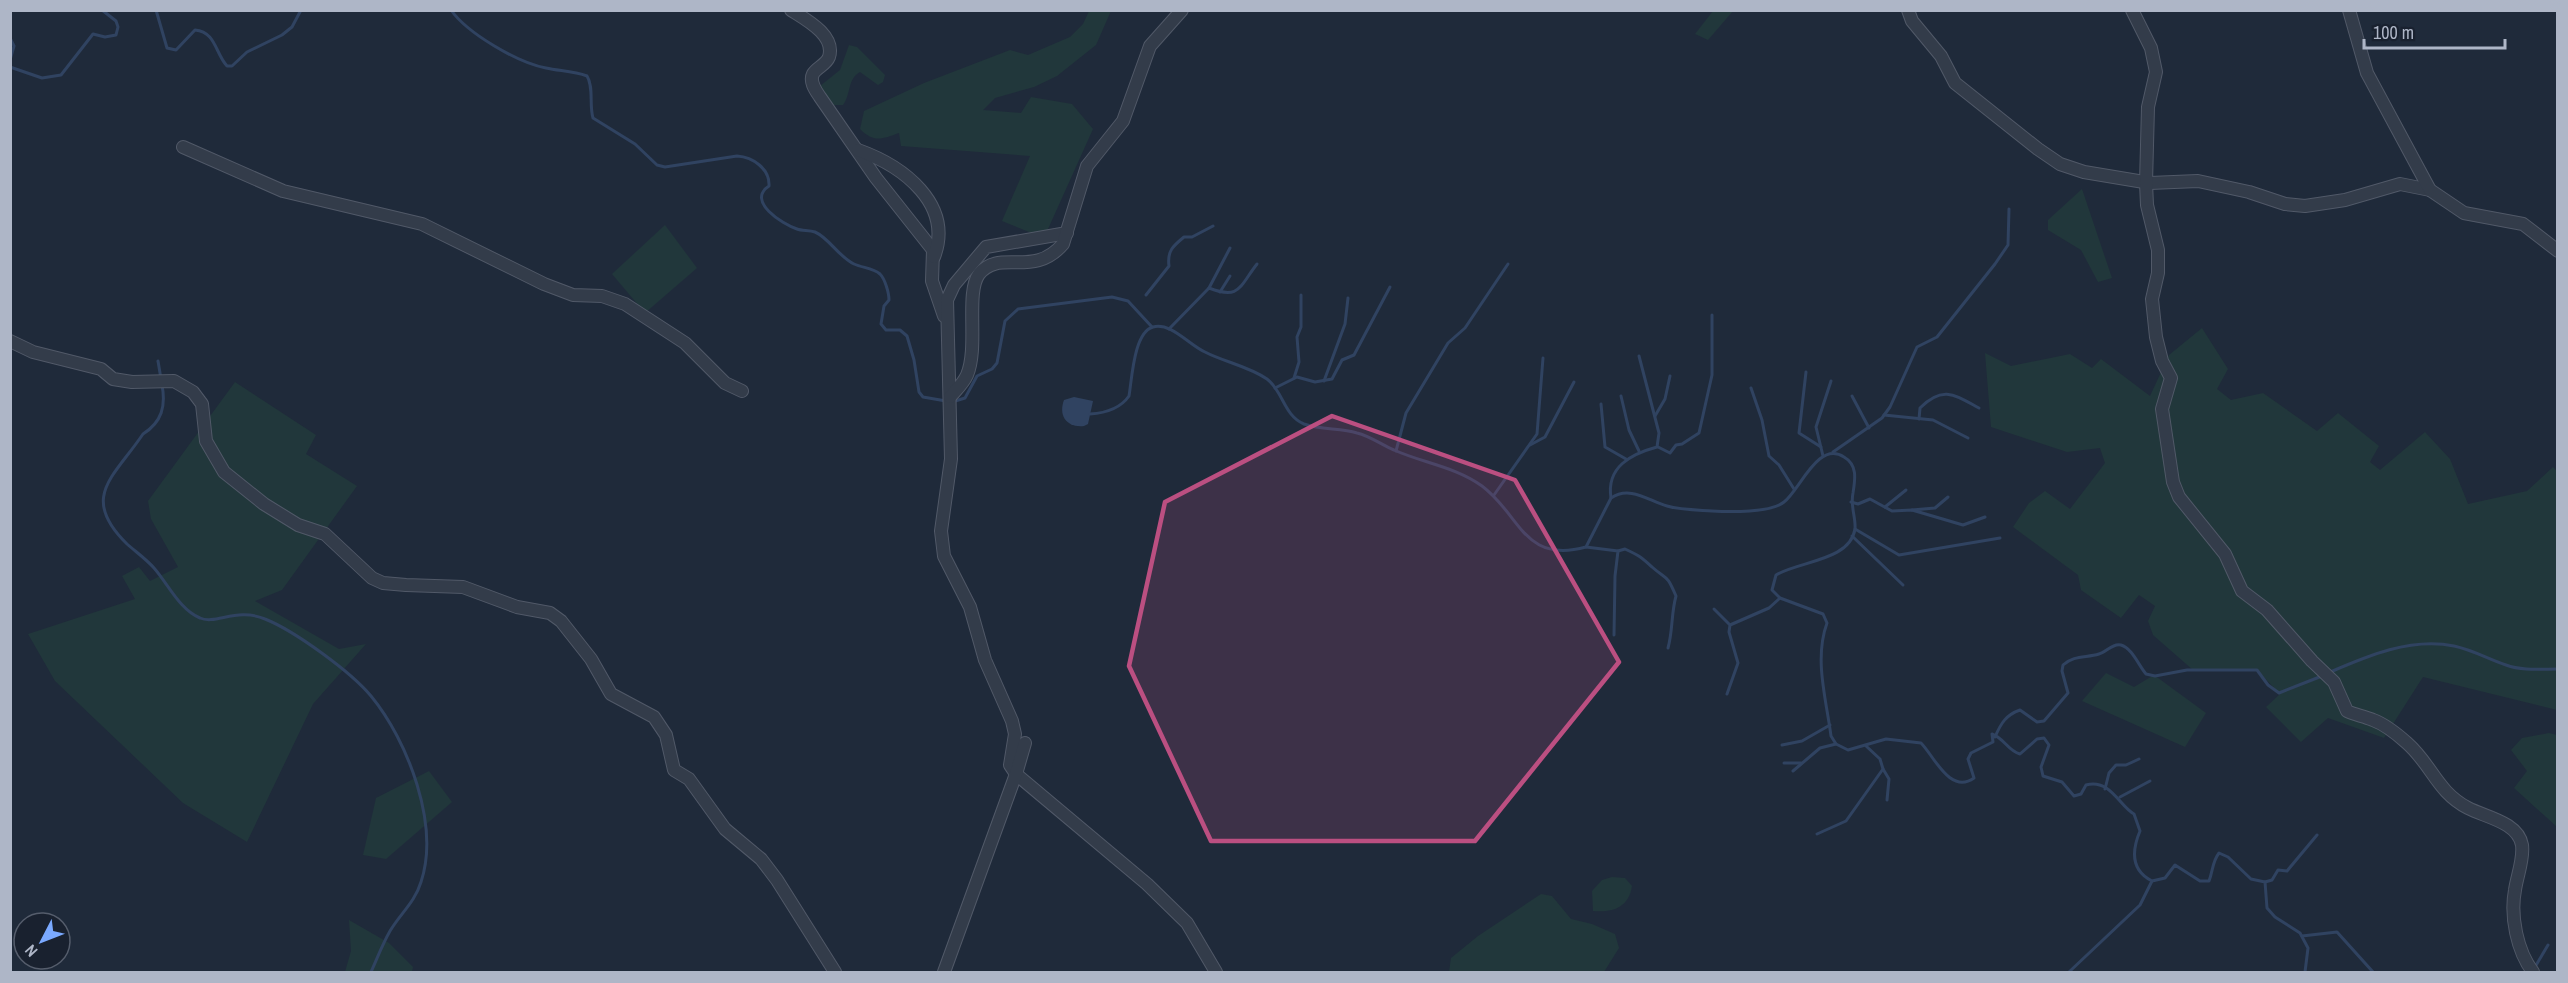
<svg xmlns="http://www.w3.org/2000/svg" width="2568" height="983" viewBox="0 0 2568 983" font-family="'Archivo Narrow',sans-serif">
<rect width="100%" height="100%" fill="#1f2a3a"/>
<g fill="#21373b">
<path d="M1089 11H1111L1096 45 1057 76 1034 87 995 98 983 110 1021 113 1031 97 1072 104 1093 129 1044 238 1002 221 1030 156 901 146 899 133C882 139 874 143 860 129L864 111 924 83 1010 50 1028 55 1070 37 1083 24Z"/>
<polygon points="1713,11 1733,11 1708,40 1695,34"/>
<path d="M849 45 857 47 885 75 883 82 878 85 860 72C847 79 851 95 843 105H831L820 86 840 70Z"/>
<polygon points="2082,189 2112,278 2098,282 2081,250 2048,230 2048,220"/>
<polygon points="665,225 697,268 645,313 612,274"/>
<polygon points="2202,328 2228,369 2217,389 2231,400 2263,393 2317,431 2338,413 2379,446 2370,462 2380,470 2425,432 2450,459 2468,504 2527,491 2553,467 2558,472 2557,710 2423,677 2384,738 2328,718 2301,742 2266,707 2280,694 2257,670 2193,670 2153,635 2148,621 2155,606 2139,595 2121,618 2081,590 2078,575 2013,527 2029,503 2045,491 2070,509 2105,463 2100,448 2067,452 1991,427 1985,353 2011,366 2070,354 2092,368 2101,359 2150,396 2169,355"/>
<polygon points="235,382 316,435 306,454 357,486 282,590 255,601 339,649 366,644 313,704 247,842 183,803 55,681 28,634 135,599 122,576 139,567 150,581 178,567 151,519 148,501"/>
<polygon points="2106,673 2134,687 2154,675 2206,713 2185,747 2082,701"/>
<polygon points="2549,733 2557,735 2557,827 2514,788 2527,771 2511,750 2522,738"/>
<polygon points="429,771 452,802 386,859 363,855 376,798"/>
<path d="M1612 877 1625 878 1632 886C1629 907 1613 913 1593 911L1592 891 1602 880Z"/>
<polygon points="1541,894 1552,896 1571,919 1592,924 1615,934 1619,948 1604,972 1449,972 1451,958 1478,936"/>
<polygon points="349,920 389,943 413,967 412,972 345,972 351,951"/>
</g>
<path fill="#304361" d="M1074 397 1093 401 1088 424 1084 426C1067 428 1058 416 1064 400Z"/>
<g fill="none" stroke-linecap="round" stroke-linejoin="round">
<g stroke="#304361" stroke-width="3">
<path d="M156 10 167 48 176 50 195 30C216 32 215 53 227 66H232L247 52 282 35 292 27 301 10"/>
<path d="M451 10C467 33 518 63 546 68 559 71 573 71 587 76 594 87 589 105 593 118L635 144 657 165 665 167 737 156C753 157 770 169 769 186 746 201 782 224 797 229 802 231 809 230 815 232 829 238 839 257 854 264 863 268 873 268 880 274 885 279 889 293 889 300L884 306 881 324 886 330H900L907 336 914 360 919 392 923 397 946 401"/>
<polyline points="10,38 14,46 10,60"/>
<polyline points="10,67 42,78 61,75 93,34 105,37 116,35 118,27 116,21 102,10"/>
<polyline points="1209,288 1230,248"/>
<polyline points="1220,292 1230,276"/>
<path d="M1146 295 1169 266C1167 251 1173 246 1184 237H1192L1213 226"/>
<path d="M1169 329 1209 288C1240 300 1239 287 1257 264"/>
<polyline points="158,361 161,379"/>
<polyline points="1806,372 1799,433 1821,447"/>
<polyline points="1294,378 1299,362 1297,337 1301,327 1301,295"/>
<polyline points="1324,381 1345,324 1348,298"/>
<path d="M162 385C166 406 162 422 143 434 114 477 79 497 127 544 136 552 146 559 154 568 168 584 180 610 200 618 216 625 237 607 265 619 295 631 351 672 371 696 408 741 440 825 421 882 415 902 400 914 390 931 382 945 377 959 371 972"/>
<polyline points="1275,388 1297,377 1315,382 1332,379 1342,360 1354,355 1390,287"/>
<polyline points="1751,388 1762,420 1769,456 1779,465 1794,489"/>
<polyline points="1621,396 1629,430 1639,451"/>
<polyline points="1852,396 1869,428"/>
<polyline points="952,402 965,398 977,376 992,369 997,363 1005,321 1018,309 1112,297 1128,301 1152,327"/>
<polyline points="1601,404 1605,447 1626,459"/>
<path d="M1090 414C1106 413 1120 409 1129 396 1132 378 1134 332 1153 327 1171 322 1189 345 1205 352 1224 362 1248 366 1267 379 1283 391 1284 416 1304 424 1321 430 1340 428 1357 433 1370 436 1382 445 1394 450 1423 463 1456 467 1482 486 1521 515 1523 564 1586 547L1611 498C1630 485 1649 501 1667 506 1681 510 1698 510 1712 511 1729 512 1771 513 1784 502 1800 490 1818 440 1844 457 1858 465 1855 480 1853 493 1850 506 1856 517 1855 529 1850 561 1799 561 1776 575L1772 590 1780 598 1823 614 1827 623C1814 659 1826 698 1831 736L1836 744 1848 750 1886 739 1921 743C1934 756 1950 795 1974 778L1968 759 1971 753 1993 742 1992 734C2004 738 2008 751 2020 754L2037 739 2044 738 2049 745 2041 767 2043 776 2062 782 2074 796 2081 794 2086 785C2110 778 2120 807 2134 814L2140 831C2132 850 2130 870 2152 881L2165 878 2175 865 2200 881H2209C2213 871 2212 862 2219 853L2228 857 2251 879 2265 882 2267 908 2275 917 2300 933 2308 948 2305 972"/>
<polyline points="1884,415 1933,420 1968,438"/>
<polyline points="1655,416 1665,399 1670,376"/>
<path d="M1919 419 1920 408C1943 385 1955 395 1979 408"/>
<polyline points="1530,445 1545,437 1574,382"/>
<polyline points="1658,447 1670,453 1676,445 1682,444 1699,433 1712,375 1712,315"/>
<polyline points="1396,451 1406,413 1448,343 1465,328 1508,264"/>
<polyline points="1833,452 1882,418 1890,407 1917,347 1937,337 1995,264 2008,245 2009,209"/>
<polyline points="1823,456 1816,427 1831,381"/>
<polyline points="1494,495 1537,434 1543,358"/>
<path d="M1611 498C1606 467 1631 454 1657 447L1659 433 1639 356"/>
<polyline points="1851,502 1858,504 1870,499 1892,511 1912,510 1963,525 1985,517"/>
<polyline points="1885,507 1906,490"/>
<polyline points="1912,510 1935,508 1948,497"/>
<polyline points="1855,529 1899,555 2000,538"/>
<polyline points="1852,536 1903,585"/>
<polyline points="1586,547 1618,551 1615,576 1614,635"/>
<path d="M1618 551 1625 549C1640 556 1641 557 1652 567 1668 581 1666 573 1676 596 1671 614 1673 630 1668 648"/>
<polyline points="1714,609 1729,624"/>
<path d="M2328 673C2367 656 2411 637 2454 646 2473 650 2488 659 2506 665 2522 671 2541 669 2558 669"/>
<polyline points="1727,694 1738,663 1729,632 1730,625 1769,608 1780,598"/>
<path d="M1995 737C2001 723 2006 715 2020 710L2037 722 2044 721 2068 693 2062 671 2063 665C2074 655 2086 658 2099 654 2106 652 2113 643 2121 645 2132 648 2139 666 2146 674L2155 676 2187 670H2257L2268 685 2279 693 2322 676"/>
<polyline points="1782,745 1802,741 1830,725"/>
<polyline points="1784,763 1801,763"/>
<polyline points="1883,769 1889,779 1887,800"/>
<polyline points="1793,771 1820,748 1836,744"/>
<polyline points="2105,789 2109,773 2116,765 2126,765 2139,759"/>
<polyline points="2120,797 2150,781"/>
<polyline points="1817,834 1846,821 1883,769 1880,759 1866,746"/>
<polyline points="2265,882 2272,880 2278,870 2287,871 2317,835"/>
<polyline points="2302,936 2337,932 2373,972"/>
<polyline points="2535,967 2548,945"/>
<polyline points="2069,972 2140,905 2152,881"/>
</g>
<g stroke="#515968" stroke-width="14">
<g id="minor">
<path d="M791 10C805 19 836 35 829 57 826 65 816 68 813 74 809 82 816 91 820 97L876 178 933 250 932 281 944 316"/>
<polyline points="1908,10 1912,21 1941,56 1955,83 2038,149 2060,164 2084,172 2150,183 2198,181 2249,192 2285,204 2305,206 2345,200 2400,184 2430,190"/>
<path d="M2132 10 2151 48 2156 72 2148 107 2146 183 2147 205 2158 250V273L2152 299 2156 337 2162 361 2171 378 2162 409 2173 482 2179 497 2225 554 2242 591 2267 610 2312 661 2334 682 2347 711C2355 715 2364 716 2373 720 2384 724 2397 734 2407 743 2432 765 2437 792 2468 808 2485 817 2518 822 2522 845 2524 859 2517 876 2515 890 2510 916 2517 951 2533 972"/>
<polyline points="2349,10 2367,73 2430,190 2464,213 2523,224 2558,251"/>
<polyline points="183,147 283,191 422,224 544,284 573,295 602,296 625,304 685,343 725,383 742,391"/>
<path d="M858 150C903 166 954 204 934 257"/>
<polyline points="1067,233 986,247 954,285 947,300 951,459 941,531 944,556 970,607 985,660 1012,721 1015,734 1010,765 1016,774 1147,884 1187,923 1216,972"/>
<polyline points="10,341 33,352 101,369 113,379 132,382 174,381 193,392 202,404 206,441 224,472 264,504 298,525 325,534 372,578 383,583 406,585 463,587 517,607 550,613 561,621 591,659 611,694 654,717 666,735 674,770 689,779 725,829 761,859 777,880 835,972"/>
<path d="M950 397C956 390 963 384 967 375 979 347 965 293 979 274 1000 248 1033 279 1063 244L1087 166 1123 121 1150 46 1182 10"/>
<polyline points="944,972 1016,774 1025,743"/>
</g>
</g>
<use href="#minor" stroke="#333c4a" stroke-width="12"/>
</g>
<path fill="#bb4f81" fill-opacity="0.2" stroke="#bb4f81" stroke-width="4.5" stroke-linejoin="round" d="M1332 416 1515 480 1619 662 1475 841H1211L1129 666 1165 502Z"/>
<rect width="2568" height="983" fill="none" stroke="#aeb6c7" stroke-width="24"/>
<g transform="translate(42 941) rotate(228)"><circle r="28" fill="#19212f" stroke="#555d6c" stroke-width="1.5"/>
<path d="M0-4.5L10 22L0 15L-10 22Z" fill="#7aa9ff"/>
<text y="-9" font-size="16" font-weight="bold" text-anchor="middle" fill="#aeb6c7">N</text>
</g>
<path d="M2364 39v9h141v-9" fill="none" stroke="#aeb6c7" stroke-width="3"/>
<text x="2373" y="39" font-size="18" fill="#aeb6c7" stroke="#19212f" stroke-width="4.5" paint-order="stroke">100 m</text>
</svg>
